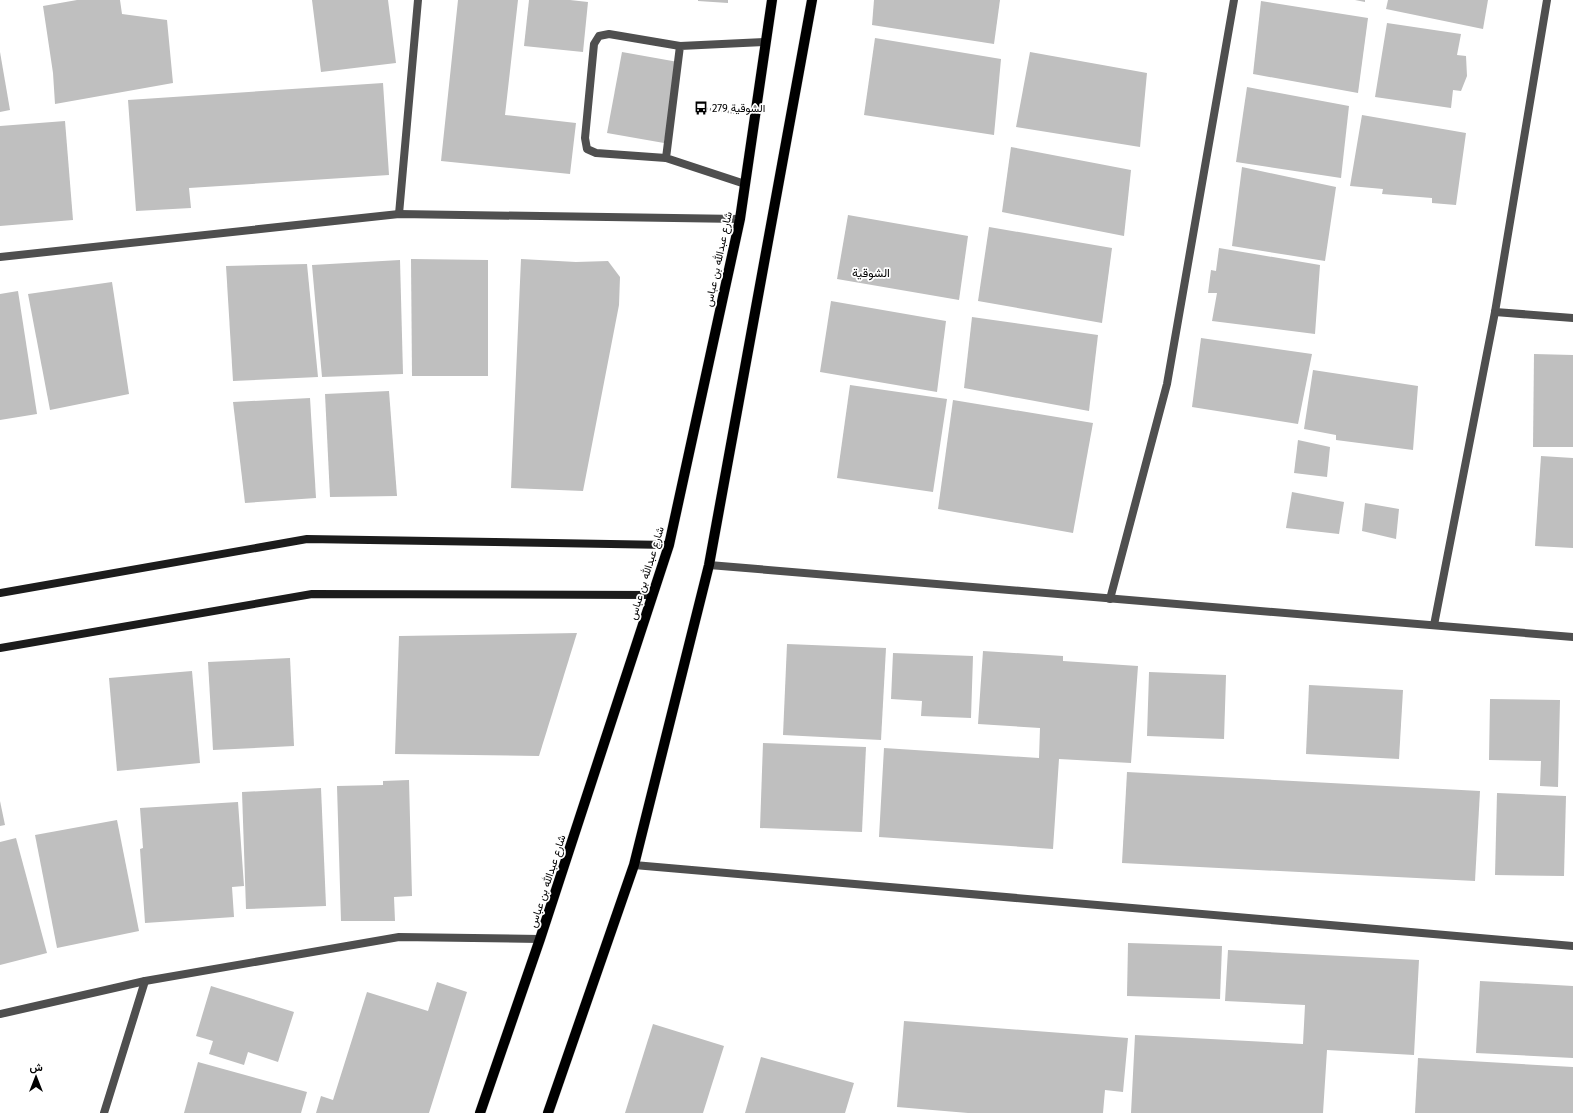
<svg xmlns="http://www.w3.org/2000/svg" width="1573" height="1113" viewBox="0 0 1573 1113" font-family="'Fira Sans',Vazirmatn,sans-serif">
<rect width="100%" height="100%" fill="#fff"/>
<g fill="#bfbfbf">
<polygon points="77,0 120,0 122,14 167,20 173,83 55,104 53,73 43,6"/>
<polygon points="312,0 388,0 396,63 321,72"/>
<polygon points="458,0 518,0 505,115 576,123 570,174 441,161"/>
<polygon points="529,0 570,0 588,2 583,52 524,46"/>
<polygon points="698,0 728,0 728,3 698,1"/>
<polygon points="874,0 1000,0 994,44 872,25"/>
<polygon points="1355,0 1365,0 1365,2"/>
<polygon points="1388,0 1488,0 1483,29 1386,9"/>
<polygon points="1261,1 1368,18 1358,93 1253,74"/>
<polygon points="1387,23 1461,34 1457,55 1466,56 1467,76 1461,91 1453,90 1451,108 1375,97"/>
<polygon points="875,38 1001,59 994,135 864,115"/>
<polygon points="0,52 10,110 0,112"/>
<polygon points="622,52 678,62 664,143 607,133"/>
<polygon points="1030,52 1147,73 1140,147 1016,127"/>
<polygon points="383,83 389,175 189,188 191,208 136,211 128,100"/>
<polygon points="1247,87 1349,106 1341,178 1236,162"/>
<polygon points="1362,115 1466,133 1456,205 1432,203 1432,198 1382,194 1383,189 1350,186"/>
<polygon points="65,121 73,220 0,226 0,126"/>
<polygon points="1011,147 1131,170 1124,236 1002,212"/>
<polygon points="1242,167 1336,187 1325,261 1232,246"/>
<polygon points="848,215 968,236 959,300 837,279"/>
<polygon points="989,227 1112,248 1102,323 978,301"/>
<polygon points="1219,248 1320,265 1315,334 1212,321 1217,293 1208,293 1211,270 1216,271"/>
<polygon points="411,259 488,260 488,376 412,376"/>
<polygon points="521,259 576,262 608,261 620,277 619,305 583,491 511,488"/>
<polygon points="400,260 403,374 322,377 312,265"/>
<polygon points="307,264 318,377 233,381 226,266"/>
<polygon points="112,282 129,394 50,410 28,294"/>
<polygon points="18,291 37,414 0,420 0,294"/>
<polygon points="831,301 946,321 937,392 820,372"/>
<polygon points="972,317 1098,335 1089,411 964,388"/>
<polygon points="1201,338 1312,354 1298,424 1192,407"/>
<polygon points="1534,354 1573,355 1573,447 1533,447"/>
<polygon points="1313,370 1418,386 1413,450 1336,440 1336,435 1304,429"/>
<polygon points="850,385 947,399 933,492 837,478"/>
<polygon points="389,391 397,496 330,497 325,394"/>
<polygon points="310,398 316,498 245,503 233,402"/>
<polygon points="953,400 1093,423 1073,533 938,509"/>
<polygon points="1298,440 1330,447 1327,477 1294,473"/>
<polygon points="1541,456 1573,458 1573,548 1535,546"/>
<polygon points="1292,492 1344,502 1339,534 1286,528"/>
<polygon points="1365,503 1399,509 1396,539 1362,531"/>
<polygon points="577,633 539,756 395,754 399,636"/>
<polygon points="787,644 886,648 881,740 783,735"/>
<polygon points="983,651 1063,656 1063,661 1138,666 1131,763 1059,759 1053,849 879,837 884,748 1039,758 1040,728 978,724"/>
<polygon points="893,653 973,656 971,718 921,716 922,701 891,699"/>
<polygon points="290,658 294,746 213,750 208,662"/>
<polygon points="192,671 200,763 117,771 109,678"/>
<polygon points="1149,672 1226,675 1224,739 1147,736"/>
<polygon points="1309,685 1403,690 1399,759 1306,754"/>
<polygon points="1490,699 1560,700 1558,787 1540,786 1541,761 1489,760"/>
<polygon points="763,743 866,747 862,832 760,828"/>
<polygon points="1127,772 1480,791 1475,881 1122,863"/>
<polygon points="409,780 412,896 394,897 395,921 341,921 337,786 383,785 383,781"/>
<polygon points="321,788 326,906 246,909 242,792"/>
<polygon points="1497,793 1566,796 1564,876 1495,875"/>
<polygon points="0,801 5,825 0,826"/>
<polygon points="238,802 244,886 232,887 234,917 145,923 140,849 143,848 140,808"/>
<polygon points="117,820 139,931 57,948 35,835"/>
<polygon points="16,838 47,953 0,965 0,842"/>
<polygon points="1128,943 1222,946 1220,999 1127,996"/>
<polygon points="1228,950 1419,960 1414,1055 1327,1050 1323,1113 1131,1113 1135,1035 1303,1044 1305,1005 1225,1001"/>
<polygon points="1480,981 1573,986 1573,1058 1476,1053"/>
<polygon points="437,982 467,992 429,1113 316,1113 321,1096 333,1100 367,992 428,1011"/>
<polygon points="211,986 294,1012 278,1062 248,1052 244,1065 209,1054 213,1041 196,1036"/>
<polygon points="904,1021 1128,1038 1123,1092 1105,1090 1103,1113 968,1113 897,1107"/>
<polygon points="653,1024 724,1046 703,1113 625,1113"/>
<polygon points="761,1057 854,1083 845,1113 745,1113"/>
<polygon points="1418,1058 1573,1067 1573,1113 1415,1113"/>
<polygon points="198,1062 307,1092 301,1113 184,1113"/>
</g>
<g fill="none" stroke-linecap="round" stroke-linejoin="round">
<g stroke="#dbdbdb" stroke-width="11">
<g id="primary">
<polyline points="480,1113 540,939 669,545 740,219 772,0"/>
<polyline points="548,1113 634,865 709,565 812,0"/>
</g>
</g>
<polyline stroke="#717171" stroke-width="2.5" stroke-dasharray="1 2" stroke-linecap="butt" points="701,108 736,113"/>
<g stroke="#4f4f4f" stroke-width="8">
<polyline points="666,158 596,153 587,149 585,138 594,44 599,36 609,34 680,46"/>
<polyline points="745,184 666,158 680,46 765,42"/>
</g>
<g stroke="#4f4f4f" stroke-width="8">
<polyline points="399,214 418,0"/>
<polyline points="0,257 399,214 740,219"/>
<polyline points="1495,312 1573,318"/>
<polyline points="709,565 1573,637"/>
<polyline points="1110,599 1167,384 1234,0"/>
<polyline points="1434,625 1495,312 1547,0"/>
<polyline points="634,865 1573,946"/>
<polyline points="0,1014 145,981 399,937 540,939"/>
<polyline points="104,1113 145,981"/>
</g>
<g stroke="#1c1c1c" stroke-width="8">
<polyline points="0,593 307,539 669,545"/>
<polyline points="0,648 312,594 653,595"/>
</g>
<use href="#primary" stroke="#000" stroke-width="10"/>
</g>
<defs>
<g id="bus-bare" transform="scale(1.08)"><path d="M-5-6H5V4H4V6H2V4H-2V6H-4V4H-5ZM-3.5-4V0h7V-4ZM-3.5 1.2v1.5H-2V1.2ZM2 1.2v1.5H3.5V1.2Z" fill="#000" stroke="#fff" stroke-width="2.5" paint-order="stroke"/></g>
</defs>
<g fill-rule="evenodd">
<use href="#bus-bare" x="701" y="108"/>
</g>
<g text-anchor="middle" stroke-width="3.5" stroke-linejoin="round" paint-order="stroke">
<g font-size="11" fill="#000" stroke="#fff" text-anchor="start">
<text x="712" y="112">الشوقية 279</text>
</g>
<g font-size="11" fill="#000" stroke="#fff">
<text transform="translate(718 259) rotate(-78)" y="4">شارع عبدالله بن عباس</text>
<text transform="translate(646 573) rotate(-73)" y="4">شارع عبدالله بن عباس</text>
<text transform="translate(547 881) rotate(-72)" y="4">شارع عبدالله بن عباس</text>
</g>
<g font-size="12" fill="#000" stroke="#fff">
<text x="871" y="277">الشوقية</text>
</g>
</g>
<g transform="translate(36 1077)" stroke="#ffffff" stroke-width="3" paint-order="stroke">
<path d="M0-3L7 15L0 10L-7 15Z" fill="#000000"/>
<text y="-6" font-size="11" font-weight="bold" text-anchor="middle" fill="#000000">ش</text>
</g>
</svg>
